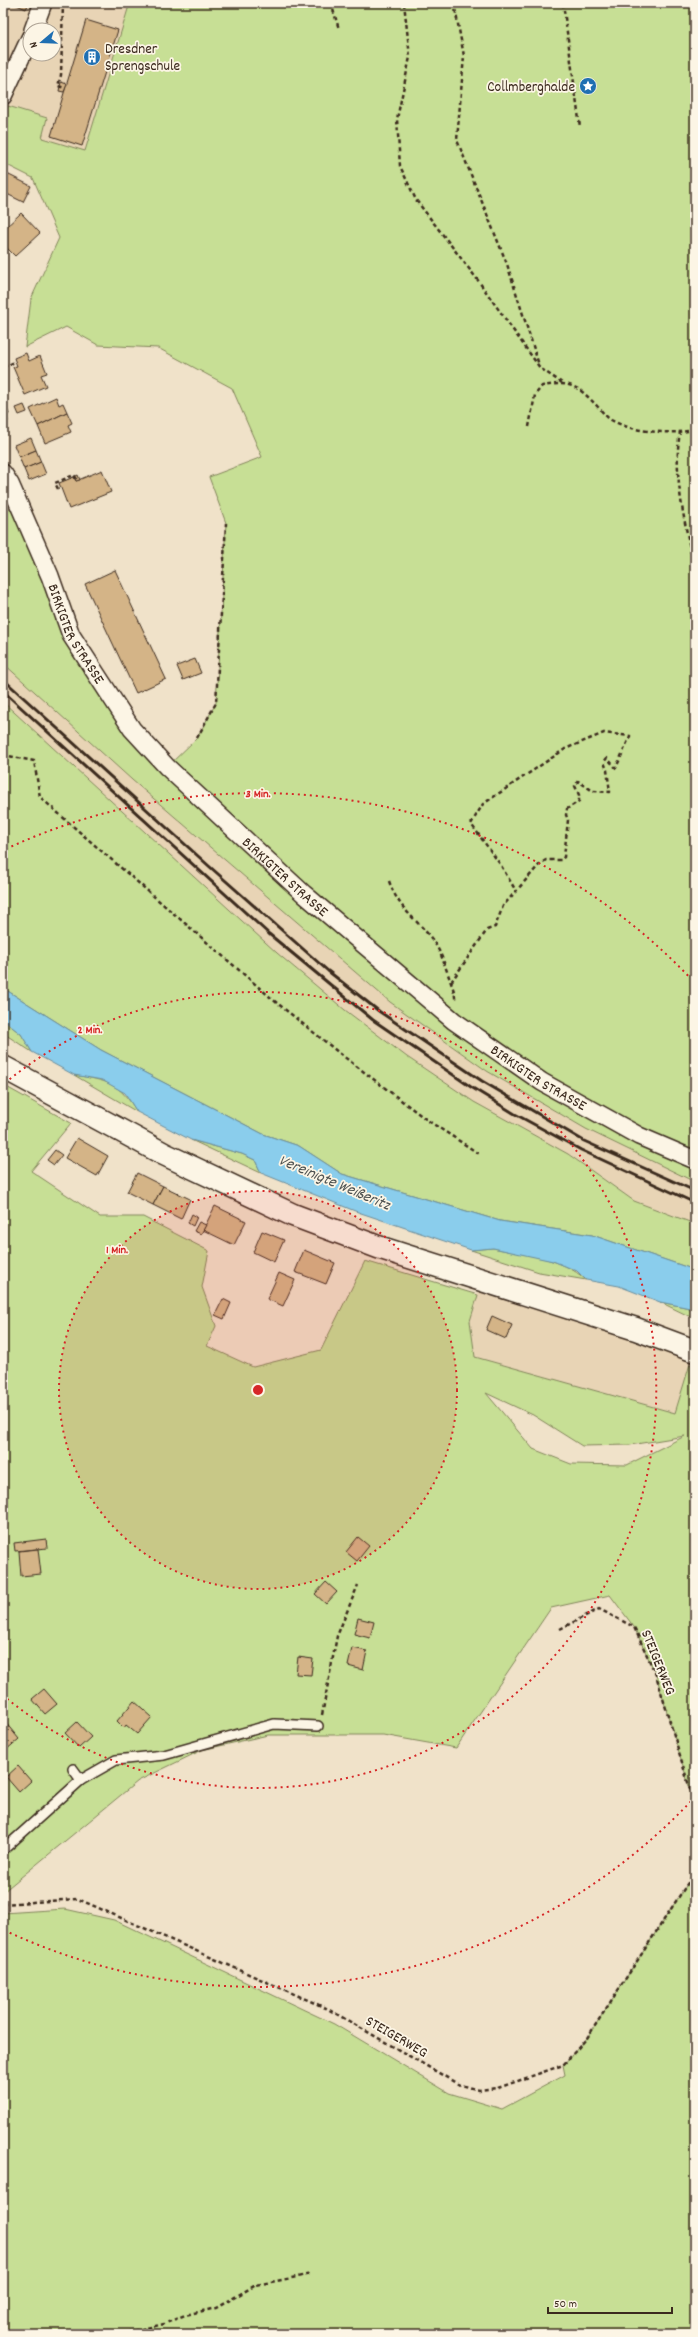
<svg xmlns="http://www.w3.org/2000/svg" width="698" height="2337" viewBox="0 0 698 2337" font-family="Dekko,sans-serif">
<rect width="100%" height="100%" fill="#f0e2c9"/>
<filter id="ink" filterUnits="userSpaceOnUse"><feTurbulence type="fractalNoise" baseFrequency=".025" numOctaves="2"/><feDisplacementMap in="SourceGraphic" scale="8" xChannelSelector="R" yChannelSelector="G"/><feConvolveMatrix kernelMatrix="1 2 1 2 8 2 1 2 1" color-interpolation-filters="sRGB"/></filter>
<g filter="url(#ink)">
<g fill="#e8d4b5">
<polygon points="3,3 35,3 26,31 3,79"/>
<polygon points="51,3 128,3 128,9 85,151 41,138 47,118 8,106 32,54 54,54 54,30 41,30"/>
<polygon points="3,663 132,780 390,1002 487,1071 586,1129 695,1182 695,1224 634,1201 568,1154 474,1102 407,1057 345,1010 277,953 3,702"/>
<polygon points="479,1289 692,1359 676,1414 475,1357 470,1321"/>
</g>
<g fill="#c7df95" stroke="#81845a" fill-rule="evenodd">
<polygon points="128,3 695,3 695,1182 586,1129 487,1071 390,1002 132,780 3,663 3,511 19,504 71,635 167,767 197,738 216,703 226,523 209,477 262,457 232,388 158,348 98,345 66,327 25,347 31,299 59,238 33,178 3,163 3,115 8,106 47,118 42,138 85,151 128,9"/>
<polygon points="3,702 277,953 345,1010 407,1057 474,1102 568,1154 634,1201 695,1224 695,1270 592,1235 500,1221 342,1174 299,1146 263,1134 101,1050 3,988"/>
<polygon points="3,1020 21,1034 32,1052 3,1033"/>
<path d="M74 1075C107 1081 119 1082 137 1112Z"/>
<path d="M3 1085 71 1123 31 1171 100 1217H143L209 1251 202 1287 216 1326 207 1346 253 1367 321 1350 365 1261 478 1295 470 1321 475 1357 675 1413 690 1364 695 1367V1806L656 1675 634 1627 610 1595 551 1608 456 1748 383 1735H268L202 1750 138 1781 3 1892ZM486 1393 533 1415 582 1446 630 1445 685 1436 627 1465 571 1464 533 1449Z"/>
<polygon points="191,1140 242,1154 255,1160 261,1173"/>
<path d="M493 1248C524 1255 562 1257 586 1280L539 1272 471 1250Z"/>
<polygon points="660,1302 695,1309 695,1319"/>
<polygon points="695,1872 695,2334 3,2334 3,1913 65,1909 114,1920 334,2024 449,2093 502,2109 565,2075 563,2065 587,2038"/>
</g>
<polygon fill="#8acdec" stroke="#6a8c9a" points="3,988 101,1050 263,1134 299,1146 342,1174 500,1221 592,1235 695,1270 695,1309 660,1302 619,1286 586,1280 577,1271 553,1261 493,1248 471,1250 355,1211 261,1173 255,1160 242,1154 191,1140 137,1112 125,1093 102,1080 74,1075 32,1052 21,1034 3,1020"/>
<g fill="#d4b487" stroke="#3b2a1e">
<polygon points="12,3 29,3 26,9"/>
<polygon points="84,3 112,3 112,6"/>
<polygon points="86,20 118,30 82,146 51,136"/>
<polygon points="61,82 67,84 64,92 59,91"/>
<polygon points="3,172 31,186 23,202 3,192"/>
<polygon points="21,213 40,233 15,256 3,244 3,230"/>
<polygon points="26,353 29,361 40,356 47,373 41,375 46,386 25,395 13,367 17,366 14,358"/>
<polygon points="56,397 59,405 63,403 67,412 38,426 30,409"/>
<polygon points="3,398 9,414 3,417"/>
<polygon points="24,405 27,412 19,415 16,408"/>
<polygon points="67,412 72,423 68,425 71,432 45,443 38,426"/>
<polygon points="6,415 8,421 3,423 3,417"/>
<polygon points="31,438 36,450 19,457 14,445"/>
<polygon points="36,450 41,462 24,469 19,457"/>
<polygon points="41,462 46,474 29,481 24,469"/>
<polygon points="102,470 111,492 69,509 59,483 74,477 76,481"/>
<polygon points="78,475 80,480 76,481 74,477"/>
<polygon points="115,570 166,679 136,693 85,584"/>
<polygon points="195,659 201,673 183,680 177,666"/>
<polygon points="77,1138 108,1156 97,1176 65,1158"/>
<polygon points="55,1150 62,1155 54,1165 47,1160"/>
<polygon points="137,1173 163,1186 153,1205 127,1192"/>
<polygon points="163,1186 190,1199 181,1219 153,1205"/>
<polygon points="215,1206 246,1221 234,1245 203,1230"/>
<polygon points="192,1214 197,1217 193,1226 188,1223"/>
<polygon points="199,1222 206,1225 201,1234 194,1231"/>
<polygon points="262,1231 284,1240 274,1262 253,1252"/>
<polygon points="304,1250 335,1263 326,1284 295,1272"/>
<polygon points="279,1273 295,1280 283,1306 267,1299"/>
<polygon points="223,1299 231,1303 224,1319 215,1315"/>
<polygon points="492,1316 512,1325 506,1339 486,1330"/>
<polygon points="358,1537 369,1546 357,1561 346,1552"/>
<polygon points="46,1539 47,1548 15,1551 14,1543"/>
<polygon points="38,1549 41,1574 21,1576 19,1551"/>
<polygon points="326,1582 337,1592 326,1604 315,1594"/>
<polygon points="358,1618 374,1622 370,1638 354,1634"/>
<polygon points="352,1648 367,1651 363,1670 348,1666"/>
<polygon points="298,1657 313,1659 311,1675 296,1674"/>
<polygon points="44,1689 57,1704 45,1714 32,1699"/>
<polygon points="134,1701 152,1717 137,1734 126,1725 124,1728 117,1721"/>
<polygon points="5,1722 19,1739 6,1750 3,1747 3,1724"/>
<polygon points="77,1722 91,1737 79,1748 65,1733"/>
<polygon points="18,1766 31,1781 19,1792 6,1777"/>
</g>
<g fill="none" stroke-linecap="round" stroke-linejoin="round">
<g stroke="#3b2a1e" stroke-width="12">
<g id="service">
<polyline points="73,1769 81,1780"/>
<polyline points="3,1850 81,1780 116,1760 164,1755 274,1724 318,1726"/>
</g>
</g>
<g stroke="#3b2a1e" stroke-width="20">
<g id="minor">
<polyline points="33,30 43,3"/>
<polyline points="3,96 30,38"/>
<path id="s1" d="M3 473 10 484 50 576 71 635 132 729 167 767 304 894 454 1021 542 1082 639 1136 695 1160"/>
</g>
</g>
<g stroke="#3b2a1e" stroke-width="25">
<polyline id="secondary" points="3,1067 164,1154 293,1215 378,1247 636,1329 695,1351"/>
</g>
<g stroke="#3b2a1e" stroke-width="2.5" stroke-dasharray="4 3" stroke-linecap="butt">
<polyline points="63,3 61,75 58,86 65,88"/>
<polyline points="331,3 339,29"/>
<polyline points="404,3 410,57 397,119 400,166 416,200 477,279 540,368 562,383"/>
<polyline points="454,3 464,56 457,140 507,264 539,365"/>
<polyline points="563,3 580,127"/>
<polyline points="3,367 15,362"/>
<path d="M529 427 535 395 542 386C571 381 577 385 598 407 602 411 606 417 611 420 631 431 657 433 680 432"/>
<path d="M695 430 680 432C672 478 687 528 695 574"/>
<polyline points="58,489 55,483 74,475 78,481"/>
<polyline points="197,738 216,703 226,523"/>
<polyline points="3,755 34,761 40,797 75,828 277,1003 343,1056 427,1120 481,1155"/>
<path d="M389 881C399 910 414 916 431 938 440 949 444 963 449 977 451 984 456 993 455 1001"/>
<polyline points="451,982 487,930 495,927 503,906 540,864 546,860 561,860 564,857 568,820 566,815 567,809 579,801 579,795 575,786 578,781 593,791 610,792 607,770 604,762 607,758 616,768 630,736 604,733 565,749 483,804 471,824 500,864 516,891"/>
<polyline points="560,1629 599,1609 634,1627 656,1675 695,1806"/>
<polyline points="322,1715 337,1636 358,1585"/>
<polyline points="3,1904 78,1899 326,2008 458,2084 479,2090 498,2088 563,2065 587,2038 695,1872"/>
<polyline points="3,2327 7,2334"/>
<polyline points="120,2334 164,2324 185,2315 216,2308 256,2285 312,2274"/>
</g>
<use href="#service" stroke="#fcf5e5" stroke-width="9"/>
<use href="#minor" stroke="#fcf5e5" stroke-width="17"/>
<use href="#secondary" stroke="#fcf5e5" stroke-width="22"/>
<g stroke="#3b2a1e" stroke-width="3">
<polyline points="3,679 209,866 328,971 380,1012 482,1081 584,1141 695,1191"/>
<polyline points="3,691 269,934 373,1020 471,1087 515,1114 581,1150 695,1203"/>
</g>
</g>
</g>
<circle cx="258" cy="1390" r="199" fill="#d62828" fill-opacity=".12"/>
<g fill="none" stroke="#d62828" stroke-width="2" stroke-dasharray="2 4">
<circle cx="258" cy="1390" r="199"/>
<path d="M5 1083A398 398 0 1 1 5 1697"/>
<path d="M695 1797A597 597 0 0 1 6 1931M6 849A597 597 0 0 1 695 983"/>
</g>
<defs>
<g id="building-disc" transform="scale(0.9)"><circle r="9.5" fill="#1f6fb2" stroke="#fcf5e5"/><path d="M-4-6H4V6H1V3H-1V6H-4ZM-2.5-4.3h1.7v1.8h-1.7ZM.8-4.3h1.7v1.8H.8ZM-2.5-1h1.7V.8h-1.7ZM.8-1h1.7V.8H.8Z" fill="#fff"/></g>
<g id="sight-disc" transform="scale(0.9)"><circle r="9.5" fill="#1f6fb2" stroke="#fcf5e5"/><path d="M0-6L1.8-2.2L6-1.7L2.9 1.2L3.7 5.4L0 3.3L-3.7 5.4L-2.9 1.2L-6-1.7L-1.8-2.2Z" fill="#fff"/></g>
</defs>
<g fill-rule="evenodd">
<use href="#building-disc" x="92" y="57"/>
<use href="#sight-disc" x="588" y="86"/>
</g>
<g text-anchor="middle" stroke-width="3.5" stroke-linejoin="round" paint-order="stroke">
<g font-size="15" fill="#3b2a1e" stroke="#fcf5e5" text-anchor="start">
<text x="105" y="53">Dresdner<tspan x="105" dy="17">Sprengschule</tspan></text>
<text x="575" y="91" text-anchor="end">Collmberghalde</text>
</g>
<g font-size="15" fill="#3b2a1e" stroke="#fcf5e5">
<text dy="5" stroke="none"><textPath href="#s1" startOffset="177">BIRKIGTER STRASSE</textPath></text>
<text dy="5" stroke="none"><textPath href="#s1" startOffset="501">BIRKIGTER STRASSE</textPath></text>
<text dy="5" stroke="none"><textPath href="#s1" startOffset="825">BIRKIGTER STRASSE</textPath></text>
<text transform="translate(659 1662) rotate(68)" y="5">STEIGERWEG</text>
<text transform="translate(397 2036) rotate(30)" y="5">STEIGERWEG</text>
</g>
<g font-size="16" font-style="italic" fill="#4f5352" stroke="#fcf5e5">
<text transform="translate(335 1181) rotate(23)" y="6">Vereinigte Weißeritz</text>
</g>
</g>
<circle cx="258" cy="1390" r="6" fill="#d62828" stroke="#fcf5e5" stroke-width="2"/>
<g font-size="12" text-anchor="middle" font-weight="bold" fill="#d62828" stroke="#fcf5e5" stroke-width="3.5" stroke-linejoin="round" paint-order="stroke">
<text x="258" y="797">3 Min.</text>
<text x="90" y="1033">2 Min.</text>
<text x="117" y="1253">1 Min.</text>
</g>
<rect width="698" height="2337" fill="none" stroke="#fcf5e5" stroke-width="16"/>
<rect x="8" y="8" width="682" height="2321" fill="none" stroke="#3b2a1e" stroke-width="1.5" filter="url(#ink)"/>
<g transform="translate(42 42) rotate(251)"><circle r="19" fill="#fcf5e5" stroke="#afa495"/>
<path d="M0-3L7 15L0 10L-7 15Z" fill="#1f6fb2"/>
<text y="-6" font-size="11" font-weight="bold" text-anchor="middle" fill="#3b2a1e">N</text>
</g>
<path d="M548 2307v6h124v-6" fill="none" stroke="#3b2a1e" stroke-width="2"/>
<text x="554" y="2307" font-size="12" fill="#3b2a1e" stroke="#fcf5e5" stroke-width="3" paint-order="stroke">50 m</text>
</svg>
